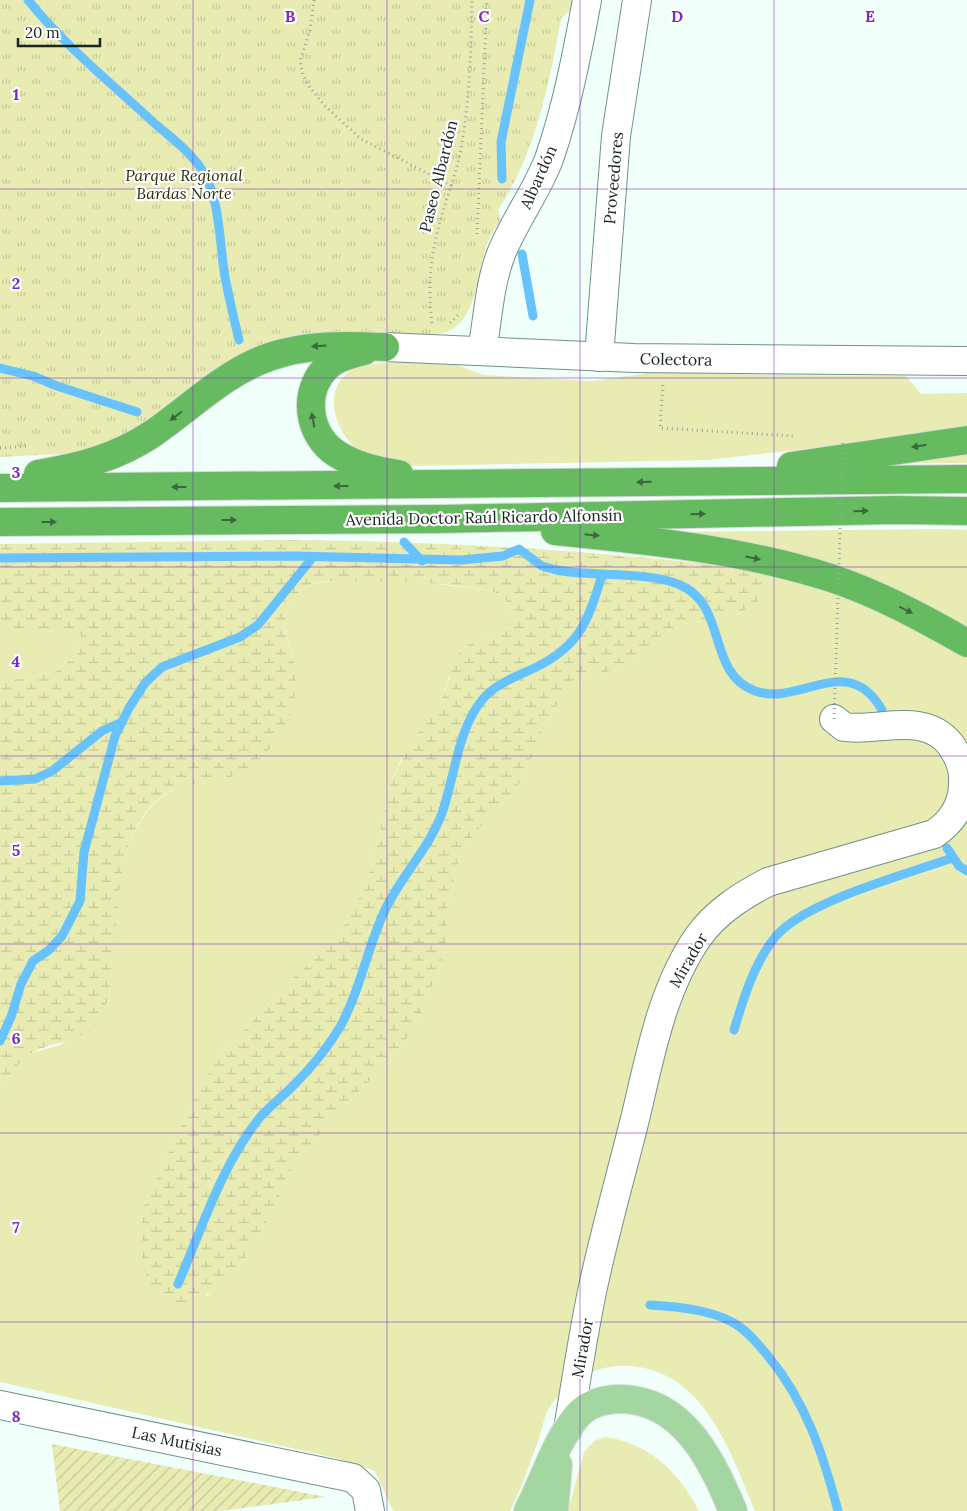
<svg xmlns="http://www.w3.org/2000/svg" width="967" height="1511" viewBox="0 0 967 1511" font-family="Lora,serif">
<defs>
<pattern id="wetland-marsh" width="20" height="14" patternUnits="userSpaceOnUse" patternTransform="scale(1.25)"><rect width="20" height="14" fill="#e8ebb2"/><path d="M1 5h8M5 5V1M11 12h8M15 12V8" fill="none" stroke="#c6c999"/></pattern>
<pattern id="park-tufts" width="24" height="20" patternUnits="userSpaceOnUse" patternTransform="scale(1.25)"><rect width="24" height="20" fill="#e8ebb2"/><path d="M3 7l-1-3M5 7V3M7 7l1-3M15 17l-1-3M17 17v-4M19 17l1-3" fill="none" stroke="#c6c999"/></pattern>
<pattern id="garden-furrows" width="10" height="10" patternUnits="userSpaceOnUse" patternTransform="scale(1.25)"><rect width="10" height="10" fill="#e8ebb2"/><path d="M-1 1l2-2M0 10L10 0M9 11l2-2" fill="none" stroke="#c6c999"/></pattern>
</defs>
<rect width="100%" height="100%" fill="#f0fffa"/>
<g fill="#e8ebb2">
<path d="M398 362 457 365 483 375 592 381 664 371 759 375 906 376 921 394 967 393V430L707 460 405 466C391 461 370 458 358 449 335 433 322 391 349 372 363 363 383 363 398 362Z"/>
<polygon points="967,452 967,463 889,463"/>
<polygon points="942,529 967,530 967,633 664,532"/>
<path d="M775 572 798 575 967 650V1511H755C729 1448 701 1362 617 1366 589 1368 567 1384 551 1405 544 1415 542 1430 538 1441 529 1465 522 1488 510 1511H393L375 1471 340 1459 0 1382V1093C9 1080 12 1066 26 1056 37 1049 51 1049 62 1044 69 1040 100 1016 104 1009 110 998 111 981 112 968 119 916 114 844 154 804 166 792 182 784 198 781 206 780 216 782 223 779 245 770 266 755 279 735 291 716 296 690 295 667 294 656 289 645 286 635 282 621 291 597 302 589 329 571 447 585 482 589 505 595 513 600 510 626L503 632 477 640 449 676 442 701 401 760 391 781 374 857 364 889 344 925 323 952 295 976 218 1057 196 1094 142 1210V1262L207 1296 240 1265 260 1234 276 1205 288 1175 300 1156 361 1089 392 1058 416 1026 442 961 447 938V909L461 855 474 834 513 794 524 775 543 730 555 708 569 690 586 678 623 667 644 656 669 629 684 624 740 613 757 602 768 588Z"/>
<path d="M0 621C26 636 43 633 71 629L81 635 77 654 57 671 0 683Z"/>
<path d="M605 1437C650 1443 679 1473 699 1511H568L584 1452 594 1441Z"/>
</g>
<path fill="url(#wetland-marsh)" d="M289 540C451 541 614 552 775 572L768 588 757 602 740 613 684 624 669 629 644 656 623 667 586 678 569 690 555 708 543 730 524 775 513 794 474 834 461 855 447 909V938L442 961 416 1026 392 1058 361 1089 300 1156 288 1175 276 1205 260 1234 240 1265 224 1282 197 1302 180 1304 164 1299 150 1288 142 1262V1210L196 1094 218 1057 295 976 323 952 344 925 364 889 374 857 391 782 410 744 442 701 455 660 464 647 477 640 503 632 510 626C511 613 512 603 500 595 480 581 361 581 331 581 321 582 311 583 302 589 291 597 283 620 285 633 288 644 293 655 295 666 297 681 295 701 290 715 280 743 251 774 220 780 194 784 176 783 154 803 115 841 119 915 113 965 111 980 110 996 104 1010 85 1050 53 1036 26 1057 12 1067 9 1080 0 1093V683L57 671 77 654 81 635 71 629C43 633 26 636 0 621V544Z"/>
<path fill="url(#park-tufts)" d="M0 0H575L574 8 561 18C550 82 535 155 498 210L501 220C495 229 489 237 486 247 476 277 477 329 438 334H331L152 428 98 452 0 457Z"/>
<polygon fill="url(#garden-furrows)" points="52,1444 326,1497 220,1511 60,1511"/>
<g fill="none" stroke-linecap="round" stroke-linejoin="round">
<g stroke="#67c2fe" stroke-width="9">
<path d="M28 0C65 46 110 82 153 122 170 137 190 151 202 170 221 201 219 242 225 277 229 298 234 319 239 340"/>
<polyline points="502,179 501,142 530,0"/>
<polyline points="522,254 533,316"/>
<polyline points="0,368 33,376 57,386 137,412"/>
<polyline points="404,542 422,561"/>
<path d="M0 558 293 556 461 560 503 556 519 549 542 566 556 570C592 577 650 571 680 585 728 605 706 673 755 691 800 707 848 650 882 710"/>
<polyline points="0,781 35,779 52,771 102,731 122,722"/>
<polyline points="947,848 959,866 967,871"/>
<path d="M734 1030C744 997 754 963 776 936 806 901 907 874 952 858"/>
<polyline points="0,1041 11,1017 21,984 33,961 49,950 62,936 80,901 84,852 115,736 129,708 145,683 162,667 240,637 258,625 313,557"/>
<path d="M178 1284C202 1228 222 1164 261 1116 270 1106 282 1097 292 1087 310 1069 327 1049 340 1027 360 991 367 949 384 912 400 877 429 849 442 813 455 777 457 731 482 700 493 686 512 678 528 671 578 649 587 625 602 575"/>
<path d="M650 1305C678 1307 707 1309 732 1322 747 1330 757 1343 768 1356 806 1402 823 1454 838 1511"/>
</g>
<g stroke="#709288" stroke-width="30">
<g id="minor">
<polyline points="385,347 634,358 967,361"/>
<path d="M482 351C488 319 489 285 501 254 514 221 536 193 549 159 567 107 577 54 587 0"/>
<polyline points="599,357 616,136 637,0"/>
<polyline points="0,1405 353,1478 366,1490 370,1511"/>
<path d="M568 1429C576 1382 583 1334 593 1287 605 1231 621 1175 635 1119 650 1057 661 991 698 937 716 912 741 896 768 882L934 834C952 822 963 806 963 783 964 768 959 756 950 744 924 711 879 732 844 727L834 719"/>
</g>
</g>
<g stroke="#dadcdb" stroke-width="30">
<g id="major">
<path d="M528 1511C544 1481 555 1442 577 1416 588 1403 606 1399 622 1399 684 1401 712 1461 733 1511"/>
<polyline points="554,1511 558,1465"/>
</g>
</g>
<g stroke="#dadcdb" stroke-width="30">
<g id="highway">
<path d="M364 351C353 354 338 357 329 365 301 390 307 435 337 454 356 466 377 471 399 474"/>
<polyline points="791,466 967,440"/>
<path d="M38 474C79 467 116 458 152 434 190 408 224 373 269 357 307 344 345 345 385 347"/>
<polyline points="0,488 967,479"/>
<polyline points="0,522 439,519 895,510 967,511"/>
<path d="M555 531C648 541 742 549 831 578 879 594 923 618 967 643"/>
</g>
</g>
<g stroke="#97a6a1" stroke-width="3" stroke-dasharray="1 4" stroke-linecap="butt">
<polyline points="314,0 310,30 300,61 303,75 308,85 324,105 361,139 452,186"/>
<polyline points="477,234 487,0"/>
<path d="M432 323C428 290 430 260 438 229 445 201 456 176 461 148 470 99 471 50 472 0"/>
<polyline points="450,323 460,313"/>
<polyline points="663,385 660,428 793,436"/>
<polyline points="0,448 28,446"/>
</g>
<use href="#minor" stroke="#fff" stroke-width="28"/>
<use href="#major" stroke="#a3d6a0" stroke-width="28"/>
<use href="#highway" stroke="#66bb61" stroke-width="28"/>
<polyline stroke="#97a6a1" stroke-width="3" stroke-dasharray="1 4" stroke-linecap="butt" points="834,719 843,439"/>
</g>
<defs><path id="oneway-solid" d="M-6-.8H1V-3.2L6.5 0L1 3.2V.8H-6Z" transform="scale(1.25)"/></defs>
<g fill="#3b683e">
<use href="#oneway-solid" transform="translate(319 346) rotate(177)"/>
<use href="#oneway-solid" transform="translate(176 416) rotate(143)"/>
<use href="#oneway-solid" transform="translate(313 420) rotate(-101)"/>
<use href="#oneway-solid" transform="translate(919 446) rotate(171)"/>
<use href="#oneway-solid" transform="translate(644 482) rotate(179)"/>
<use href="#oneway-solid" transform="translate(341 486) rotate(180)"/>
<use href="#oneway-solid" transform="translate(179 487) rotate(180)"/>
<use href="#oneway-solid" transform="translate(861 511) rotate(-1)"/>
<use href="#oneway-solid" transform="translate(698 514) rotate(-1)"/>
<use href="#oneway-solid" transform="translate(229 520)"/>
<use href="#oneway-solid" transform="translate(49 522)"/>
<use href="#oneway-solid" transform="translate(592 535) rotate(6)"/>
<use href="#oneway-solid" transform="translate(753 558) rotate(12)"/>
<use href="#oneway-solid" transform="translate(906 610) rotate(26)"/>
</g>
<path fill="none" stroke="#7b2cbf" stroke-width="1" stroke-opacity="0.55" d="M193 0V1511M387 0V1511M580 0V1511M774 0V1511M0 189H967M0 378H967M0 567H967M0 756H967M0 944H967M0 1133H967M0 1322H967"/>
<g text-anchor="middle" stroke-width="4.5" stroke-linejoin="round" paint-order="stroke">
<g font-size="16" font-style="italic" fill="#2c2d02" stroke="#fff">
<text x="184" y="181">Parque Regional<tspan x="184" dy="18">Bardas Norte</tspan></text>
</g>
<g font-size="16" fill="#182521" stroke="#fff">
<text transform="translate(438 176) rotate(-76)" y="6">Paseo Albardón</text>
<text transform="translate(538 177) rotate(-66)" y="6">Albardón</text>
<text transform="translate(613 178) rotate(-85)" y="6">Proveedores</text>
<text transform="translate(676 359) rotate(1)" y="6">Colectora</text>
<text transform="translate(484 517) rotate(-1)" y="6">Avenida Doctor Raúl Ricardo Alfonsín</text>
<text transform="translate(688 960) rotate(-60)" y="6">Mirador</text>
<text transform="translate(582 1348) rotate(-80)" y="6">Mirador</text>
<text transform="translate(177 1441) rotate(12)" y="6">Las Mutisias</text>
</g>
</g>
<g font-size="16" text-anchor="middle" font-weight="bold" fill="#7b2cbf" stroke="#fff" stroke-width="4.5" stroke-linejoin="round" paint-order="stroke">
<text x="290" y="22">B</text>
<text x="484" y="22">C</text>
<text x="677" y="22">D</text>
<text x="870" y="22">E</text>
<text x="16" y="100">1</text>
<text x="16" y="289">2</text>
<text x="16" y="478">3</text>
<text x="16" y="667">4</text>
<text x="16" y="856">5</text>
<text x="16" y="1044">6</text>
<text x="16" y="1233">7</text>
<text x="16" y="1422">8</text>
</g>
<path d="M18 38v8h82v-8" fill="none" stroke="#182521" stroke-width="2.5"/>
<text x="25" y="38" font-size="15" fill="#182521" stroke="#ffffff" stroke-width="4" paint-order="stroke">20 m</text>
</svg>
